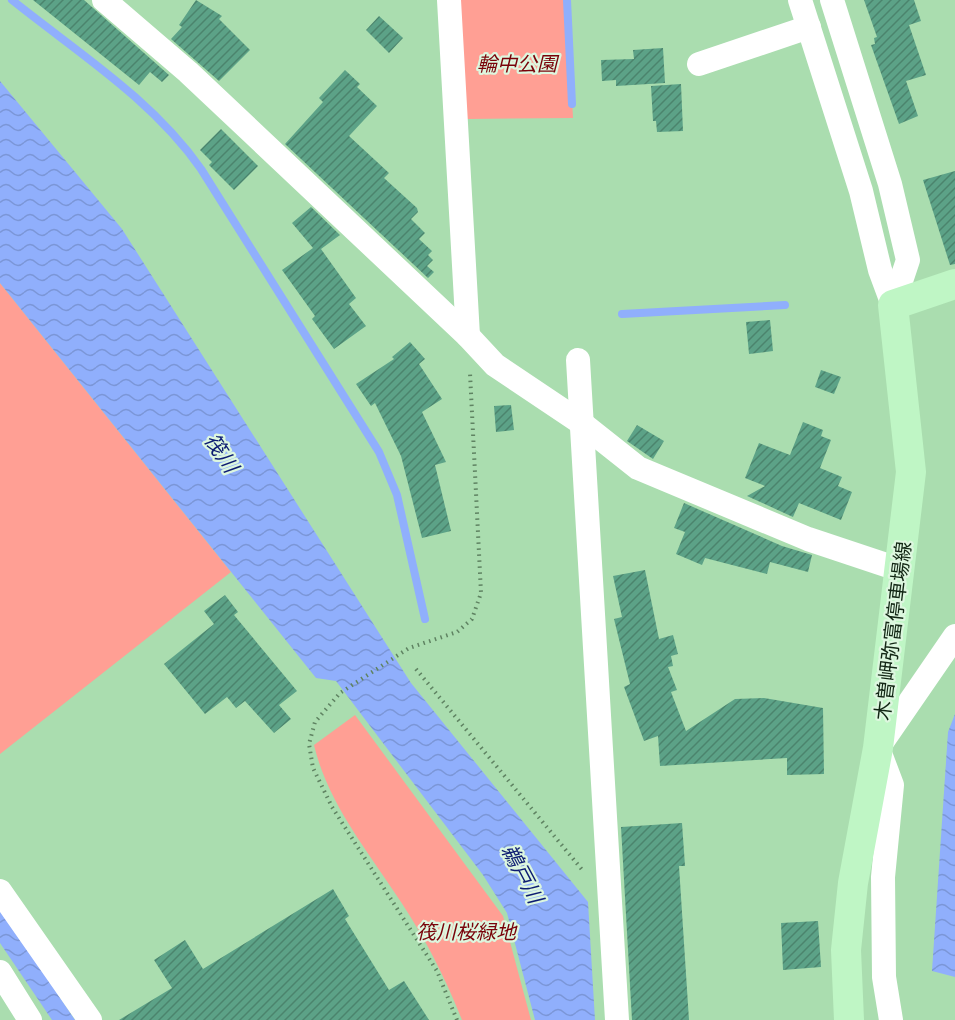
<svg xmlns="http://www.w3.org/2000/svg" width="955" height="1020" viewBox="0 0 955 1020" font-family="Spectral,'Noto Sans JP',serif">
<defs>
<pattern id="water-waves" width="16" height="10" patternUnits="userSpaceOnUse" patternTransform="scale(1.5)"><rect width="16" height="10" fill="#90affc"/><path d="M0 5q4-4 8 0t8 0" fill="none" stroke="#7b96d7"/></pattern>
<pattern id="building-hatch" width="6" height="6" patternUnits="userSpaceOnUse" patternTransform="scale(1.5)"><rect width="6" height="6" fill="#5ca287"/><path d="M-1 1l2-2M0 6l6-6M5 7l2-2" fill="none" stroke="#4b846d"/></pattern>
</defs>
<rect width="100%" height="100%" fill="#aaddaf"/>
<g fill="#ff9f94">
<polygon points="458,0 567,0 573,118 467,119"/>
<polygon points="0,283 231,572 0,754"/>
<path d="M355 715 503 916 531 1020H462C445 977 426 940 401 902 368 851 328 804 314 745Z"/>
</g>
<g fill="url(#water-waves)">
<polygon points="0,81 122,229 411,683 588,902 595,1020 535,1020 507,913 483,875 336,681 316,678 0,283"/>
<polygon points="955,714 955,977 932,971 948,732"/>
<polygon points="0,907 75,1020 52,1020 0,943"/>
</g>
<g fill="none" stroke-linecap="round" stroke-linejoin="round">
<g stroke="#90affc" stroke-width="8">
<path d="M12 0C78 53 152 99 201 169L379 452 397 495 425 619"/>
<polyline points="567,0 572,104"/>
<polyline points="622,314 785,305"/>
</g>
</g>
<g fill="url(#building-hatch)">
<polygon points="33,0 84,0 169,75 162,82 150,72 139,85"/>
<polygon points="196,0 222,16 219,19 250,50 219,81 171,39 182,27 179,25"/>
<polygon points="864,0 914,0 921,21 909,25 926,75 906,81 918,116 899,124 871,45 875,44 874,38 877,37"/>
<polygon points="379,16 403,38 389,53 366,30"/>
<polygon points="663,48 665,83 616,86 616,80 602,81 601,60 634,59 633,50"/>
<polygon points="345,70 360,84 357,87 377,106 349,136 389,173 384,178 417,208 418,212 411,219 425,233 419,239 432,251 428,255 433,260 427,266 434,272 428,278 285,144 323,102 319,98"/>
<polygon points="681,84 683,131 657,132 656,121 653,121 651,86"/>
<polygon points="221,129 258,166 234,190 209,165 212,162 200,150"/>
<polygon points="955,171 955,264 950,265 923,180"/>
<polygon points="311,207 340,235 321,249 356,298 349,304 366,326 334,349 312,319 315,316 282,270 313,248 292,223"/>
<polygon points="770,320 773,351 749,354 746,322"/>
<polygon points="410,342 425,359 419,364 442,399 422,412 446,462 435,465 451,531 422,538 401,456 375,403 371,406 356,384 394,359 392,357"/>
<polygon points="821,370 841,377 834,394 815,387"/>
<polygon points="511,405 514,430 496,432 494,406"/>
<polygon points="803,422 823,430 821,436 831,440 820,468 842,477 838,486 852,492 841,520 799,503 793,517 747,496 765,486 745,478 759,443 790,455"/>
<polygon points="637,425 664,441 653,459 627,441"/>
<polygon points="684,503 782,546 812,555 808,572 770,562 767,574 705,558 702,565 676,554 685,532 674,528"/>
<polygon points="645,570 659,639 673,635 678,654 671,656 673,666 668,667 677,690 671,692 686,731 735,699 764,698 823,708 824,774 787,775 787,758 660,766 658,736 644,741 624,687 630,684 614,619 622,617 613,576"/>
<polygon points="225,595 238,612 234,615 297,691 279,705 291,719 274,733 245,701 236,708 227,697 205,714 164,664 214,624 204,611"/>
<polygon points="682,823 685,866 679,866 689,1020 632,1020 621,827"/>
<polygon points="333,889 349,916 345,919 389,990 404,981 429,1020 119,1020 172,988 154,960 185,940 203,969"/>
<polygon points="818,921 821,967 783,970 781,923"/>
</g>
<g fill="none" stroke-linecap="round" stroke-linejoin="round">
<g stroke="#5f8362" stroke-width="4" stroke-dasharray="1.5 4.5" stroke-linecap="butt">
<polyline points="416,669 584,872"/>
<polyline points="457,1020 437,971 332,807 313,768 309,744 315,722 340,693 409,648 457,632 472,619 481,593 470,373"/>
</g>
<g stroke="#fff" stroke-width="24">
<polyline points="104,0 188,72 468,336 495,365 580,422 638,468 808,539 901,570"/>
<polyline points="449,0 468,336"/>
<polyline points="800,0 861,191 880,270 893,305"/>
<polyline points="832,0 890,184 908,260 893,305"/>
<polyline points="699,64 809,27"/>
<polyline points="578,360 617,1020"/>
<polyline points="0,891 90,1020"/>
<polyline points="0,972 30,1020"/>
<polyline points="891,1020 884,977 883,877 892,785 878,748 955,636"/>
</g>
<polyline stroke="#bff6c5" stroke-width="30" points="849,1020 846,950 853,883 878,748 911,472 893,305 955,284"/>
</g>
<g text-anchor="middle" stroke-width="4.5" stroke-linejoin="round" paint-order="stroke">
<g font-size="20" font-style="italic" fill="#790209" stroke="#ddf7df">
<text x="517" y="71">輪中公園</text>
<text x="466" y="939">筏川桜緑地</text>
</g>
<g font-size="20" fill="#122614" stroke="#ddf7df">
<text transform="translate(893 631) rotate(-83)" y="7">木曽岬弥富停車場線</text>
</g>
<g font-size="21" font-style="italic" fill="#0d1c72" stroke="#ddf7df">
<text transform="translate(221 453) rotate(56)" y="7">筏川</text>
<text transform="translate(522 874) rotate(62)" y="7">鵜戸川</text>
</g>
</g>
</svg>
